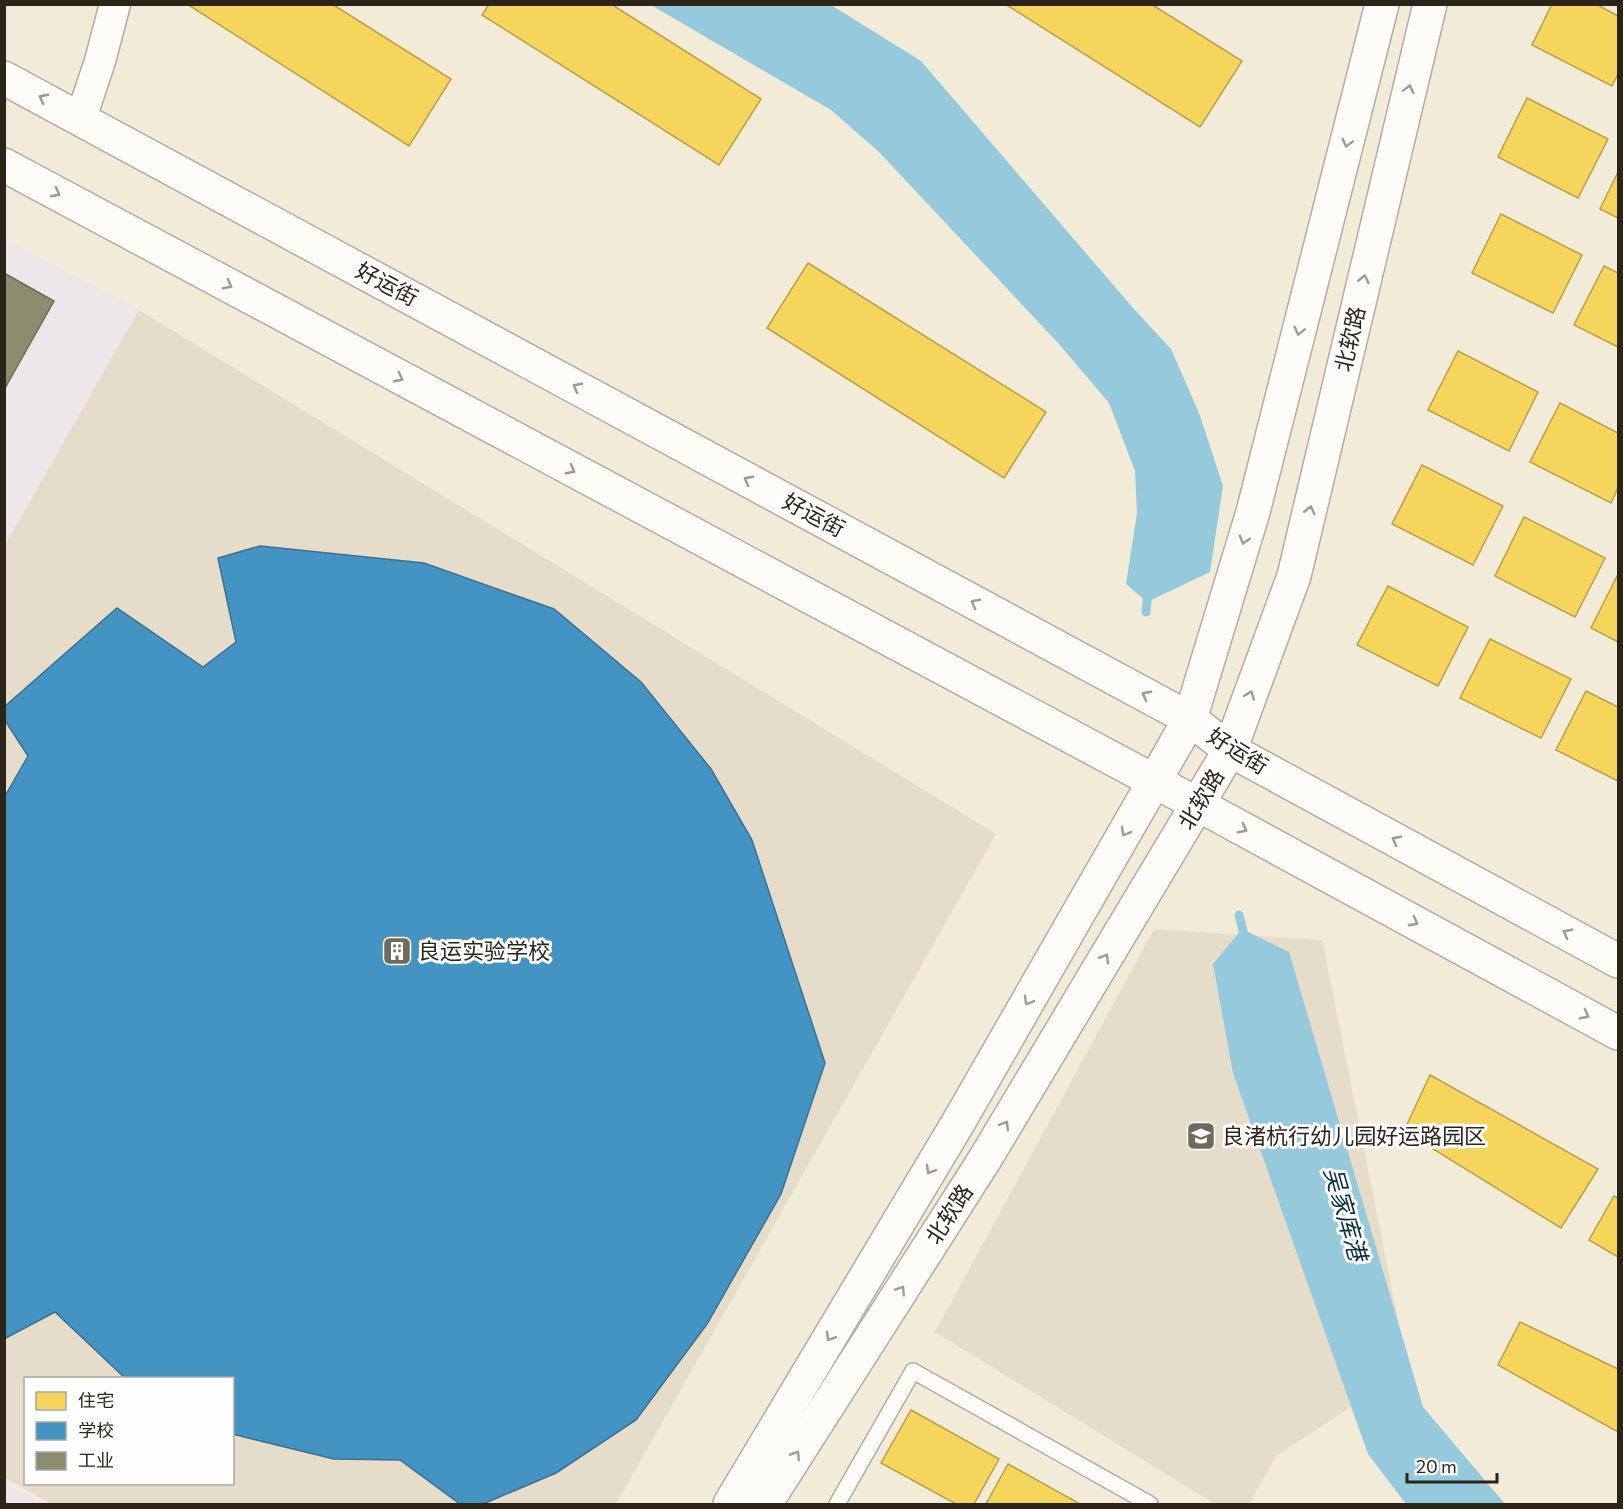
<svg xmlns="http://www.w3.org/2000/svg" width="1623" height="1509" viewBox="0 0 1623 1509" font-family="Commissioner,'Noto Sans SC',sans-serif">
<rect width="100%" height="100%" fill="#f2ebd8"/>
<g fill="#ede7ea">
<polygon points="5,239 139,310 5,545"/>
<polygon points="5,1482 44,1504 5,1504"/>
</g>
<g fill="#e5dcc9" fill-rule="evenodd">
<path d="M139 310 996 834 616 1504H51L5 1478V545ZM26 1378H232V1484H26Z"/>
<polygon points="1154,929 1322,940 1408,1370 1277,1455 1249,1504 1215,1504 935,1332"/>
</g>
<g fill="#94cadc">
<polygon points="651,5 831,5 921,61 1133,308 1171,349 1199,413 1223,486 1210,572 1147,602 1126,584 1137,513 1135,471 1109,403 1059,344 879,152 831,110"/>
<polygon points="1242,929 1289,952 1423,1407 1505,1504 1406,1504 1368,1454 1233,1073 1213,964"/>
</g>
<g fill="#f6d55c" stroke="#b9a048" stroke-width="1.5">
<polygon points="187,4 332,4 451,79 409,146"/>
<polygon points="489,4 611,4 761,99 719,165 482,15"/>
<polygon points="1005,4 1151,4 1242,61 1200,127"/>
<polygon points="1552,4 1596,4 1618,16 1618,74 1612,86 1532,45"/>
<polygon points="1527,98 1608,139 1578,198 1498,157"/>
<polygon points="1618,172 1618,218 1600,209"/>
<polygon points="1501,214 1582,255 1553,313 1472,273"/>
<polygon points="808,263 1046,412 1004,478 767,328"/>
<polygon points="1604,266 1618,273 1618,347 1574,325"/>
<polygon points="1458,351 1538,392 1509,451 1428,410"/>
<polygon points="1560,403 1618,433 1618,488 1611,503 1530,462"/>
<polygon points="1422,465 1503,506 1473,565 1392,524"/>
<polygon points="1524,517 1605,558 1575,617 1495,576"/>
<polygon points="1618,574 1618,642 1591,628"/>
<polygon points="1388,586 1468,627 1438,686 1357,645"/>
<polygon points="1490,639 1571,679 1541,738 1460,698"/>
<polygon points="1586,691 1618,707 1618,781 1556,750"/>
<polygon points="1430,1075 1598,1169 1561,1228 1404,1131"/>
<polygon points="1614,1196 1618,1198 1618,1257 1589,1240"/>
<polygon points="1520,1322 1618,1369 1618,1432 1498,1365"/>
<polygon points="911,1410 999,1459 974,1504 956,1504 881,1463"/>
<polygon points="1008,1464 1080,1504 986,1504"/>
</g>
<polygon fill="#4393c3" stroke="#3c7290" stroke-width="1.5" points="260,546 424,563 554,609 641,682 711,769 752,840 825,1063 781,1194 707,1324 636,1420 556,1473 483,1504 460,1504 400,1460 334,1459 232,1434 232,1378 125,1378 55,1312 4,1339 4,798 28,756 4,719 4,707 117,608 203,667 236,642 218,558"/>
<polygon fill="#8c8c6e" stroke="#6f6d54" stroke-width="1.5" points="4,273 54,301 4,390"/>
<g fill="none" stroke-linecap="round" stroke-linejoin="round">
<g stroke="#94cadc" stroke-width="9">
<polyline points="1146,612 1148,590"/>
<polyline points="1239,915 1245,939"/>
</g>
<g stroke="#b2ad9e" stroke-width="18">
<polyline id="lane" points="837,1504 913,1371 1150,1504"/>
</g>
<g stroke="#b2ad9e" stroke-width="33">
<polyline id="street" points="81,118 100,61 115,4"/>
</g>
<g stroke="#b2ad9e" stroke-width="36">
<g id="secondary">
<polyline points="4,78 1190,719 1230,750 1618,961"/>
<polyline points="4,165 1197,804 1618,1033"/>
<polyline points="730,1504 958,1123 1190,719 1253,512 1382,4"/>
<polyline points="765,1504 985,1159 1230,750 1294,576 1430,4"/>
</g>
</g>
<use href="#lane" stroke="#fdfcf9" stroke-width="15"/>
<use href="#street" stroke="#fdfcf9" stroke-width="30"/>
<use href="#secondary" stroke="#fdfcf9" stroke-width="33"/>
</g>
<defs><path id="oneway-chevron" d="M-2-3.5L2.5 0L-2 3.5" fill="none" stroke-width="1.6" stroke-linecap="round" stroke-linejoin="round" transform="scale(1.5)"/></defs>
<g stroke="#9e9b94">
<use href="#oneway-chevron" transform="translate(1409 89) rotate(-76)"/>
<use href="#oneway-chevron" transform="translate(43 98) rotate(-152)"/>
<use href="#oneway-chevron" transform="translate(1347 143) rotate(104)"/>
<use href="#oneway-chevron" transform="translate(56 193) rotate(28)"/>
<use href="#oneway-chevron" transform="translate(1364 279) rotate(-77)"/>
<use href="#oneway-chevron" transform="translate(228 285) rotate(28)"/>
<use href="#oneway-chevron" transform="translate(1299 331) rotate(104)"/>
<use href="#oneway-chevron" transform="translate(399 378) rotate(28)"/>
<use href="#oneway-chevron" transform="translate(577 387) rotate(-152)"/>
<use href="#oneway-chevron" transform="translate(571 470) rotate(28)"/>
<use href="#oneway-chevron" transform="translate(748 480) rotate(-152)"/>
<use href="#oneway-chevron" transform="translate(1310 510) rotate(-77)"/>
<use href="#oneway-chevron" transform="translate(1244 540) rotate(107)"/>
<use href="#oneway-chevron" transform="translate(975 603) rotate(-152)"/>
<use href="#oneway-chevron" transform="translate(1146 695) rotate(-152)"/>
<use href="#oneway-chevron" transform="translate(1250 695) rotate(-70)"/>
<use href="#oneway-chevron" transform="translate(1243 829) rotate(28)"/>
<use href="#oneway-chevron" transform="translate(1125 832) rotate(120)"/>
<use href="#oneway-chevron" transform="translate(1396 840) rotate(-152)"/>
<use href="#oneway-chevron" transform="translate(1414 922) rotate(28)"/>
<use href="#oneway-chevron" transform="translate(1567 933) rotate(-152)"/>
<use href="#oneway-chevron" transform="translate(1105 958) rotate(-59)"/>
<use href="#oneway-chevron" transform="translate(1028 1001) rotate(120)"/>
<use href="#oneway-chevron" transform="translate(1585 1015) rotate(28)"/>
<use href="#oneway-chevron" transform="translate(1005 1125) rotate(-59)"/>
<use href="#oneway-chevron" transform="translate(930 1170) rotate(121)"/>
<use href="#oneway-chevron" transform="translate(901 1290) rotate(-57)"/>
<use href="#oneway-chevron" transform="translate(830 1337) rotate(121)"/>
<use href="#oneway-chevron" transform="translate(796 1455) rotate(-57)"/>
</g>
<defs>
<g id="building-square" transform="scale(1.5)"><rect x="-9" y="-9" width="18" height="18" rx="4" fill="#706a5b" stroke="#fefefe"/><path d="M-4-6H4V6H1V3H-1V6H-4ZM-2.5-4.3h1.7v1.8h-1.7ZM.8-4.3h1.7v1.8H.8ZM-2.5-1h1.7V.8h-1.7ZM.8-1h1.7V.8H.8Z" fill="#fff"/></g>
<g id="school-square" transform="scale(1.5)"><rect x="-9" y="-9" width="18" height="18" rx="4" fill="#706a5b" stroke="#fefefe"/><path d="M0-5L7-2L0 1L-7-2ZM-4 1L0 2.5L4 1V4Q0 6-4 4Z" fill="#fff"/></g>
</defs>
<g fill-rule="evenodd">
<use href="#building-square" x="397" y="951"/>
<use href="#school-square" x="1201" y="1136"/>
</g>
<g text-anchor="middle" stroke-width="6" stroke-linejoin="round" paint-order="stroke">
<g font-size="22" fill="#2a2518" stroke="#fefefe">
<text transform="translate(387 284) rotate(28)" y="8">好运街</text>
<text transform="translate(1350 339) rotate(-77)" y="8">北软路</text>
<text transform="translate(814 515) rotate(28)" y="8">好运街</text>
<text transform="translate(1238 751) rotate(32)" y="8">好运街</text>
<text transform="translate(1201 799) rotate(-59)" y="8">北软路</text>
<text transform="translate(949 1214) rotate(-57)" y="8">北软路</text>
</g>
<g font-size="22" fill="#2a2518" stroke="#fefefe" text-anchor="start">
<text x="418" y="959">良运实验学校</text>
<text x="1222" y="1144">良渚杭行幼儿园好运路园区</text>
</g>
<g font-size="24" font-style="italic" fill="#072f3d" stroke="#fefefe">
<text transform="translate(1345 1214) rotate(74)" y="8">吴家库港</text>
</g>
</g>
<rect width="1623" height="1509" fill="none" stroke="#2a2518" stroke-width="12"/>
<rect x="24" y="1377" width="210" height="108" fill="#fefefe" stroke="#a9a7a2" stroke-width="1.5"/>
<rect x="36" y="1392" width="30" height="18" fill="#f6d55c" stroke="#a9a7a2" stroke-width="1.5"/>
<text x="78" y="1407" font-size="18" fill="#2a2518">住宅</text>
<rect x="36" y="1422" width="30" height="18" fill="#4393c3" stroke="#a9a7a2" stroke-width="1.5"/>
<text x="78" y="1437" font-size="18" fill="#2a2518">学校</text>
<rect x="36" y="1452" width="30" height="18" fill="#8c8c6e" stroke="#a9a7a2" stroke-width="1.5"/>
<text x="78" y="1467" font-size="18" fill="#2a2518">工业</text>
<path d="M1407 1473v9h90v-9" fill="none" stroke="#2a2518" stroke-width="3"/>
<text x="1416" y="1473" font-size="18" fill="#2a2518" stroke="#fefefe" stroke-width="4.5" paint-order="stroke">20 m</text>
</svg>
